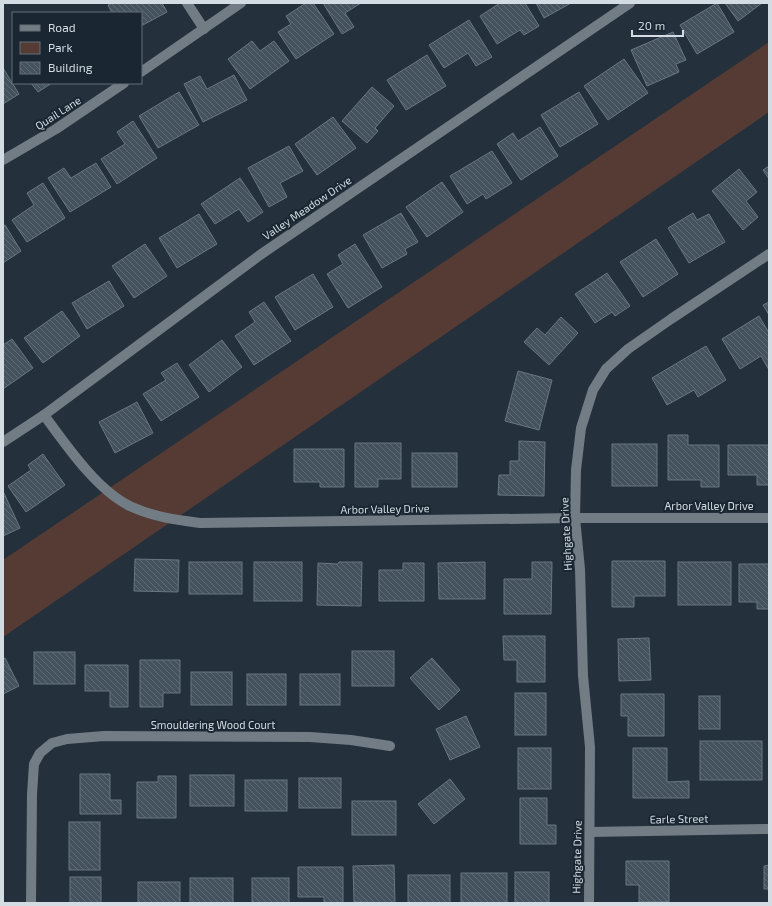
<svg xmlns="http://www.w3.org/2000/svg" width="772" height="906" viewBox="0 0 772 906" font-family="'Exo 2',sans-serif">
<defs>
<pattern id="building-back-hatch" width="6" height="6" patternUnits="userSpaceOnUse"><rect width="6" height="6" fill="#44525e"/><path d="M-1 5l2 2M0 0l6 6M5-1l2 2" fill="none" stroke="#5e6a75"/></pattern>
</defs>
<rect width="100%" height="100%" fill="#24313c"/>
<polygon fill="#563b34" points="769,42 769,112 3,637 3,560"/>
<g fill="url(#building-back-hatch)" stroke="#677682">
<polygon points="113,3 162,3 167,12 141,26 141,13 112,13 108,5"/>
<polygon points="306,3 313,3 334,34 296,59 278,32 291,24 286,16"/>
<polygon points="323,3 361,3 345,13 354,27 342,34"/>
<polygon points="500,3 525,3 539,26 524,35 520,30 497,44 480,16"/>
<polygon points="536,3 571,3 544,18"/>
<polygon points="717,3 734,32 697,54 680,25"/>
<polygon points="725,3 762,3 738,21"/>
<polygon points="469,20 492,57 476,66 468,53 444,68 429,45"/>
<polygon points="673,32 686,60 676,64 679,72 647,86 631,50"/>
<polygon points="252,41 260,51 274,41 289,61 250,89 228,59"/>
<polygon points="427,55 446,86 406,110 387,80"/>
<polygon points="624,59 648,93 608,120 584,86"/>
<polygon points="3,68 19,94 3,104"/>
<polygon points="234,75 247,100 203,122 184,84 200,76 207,89"/>
<polygon points="31,83 52,83 38,92"/>
<polygon points="372,87 394,106 375,128 378,131 367,143 342,121"/>
<polygon points="179,92 199,125 158,148 139,116"/>
<polygon points="579,92 598,124 560,147 541,115"/>
<polygon points="333,117 356,148 317,175 295,144"/>
<polygon points="133,121 157,158 117,184 101,159 125,144 117,132"/>
<polygon points="540,127 558,156 521,180 497,144 513,133 518,141"/>
<polygon points="289,146 303,171 280,183 287,197 269,207 248,168"/>
<polygon points="492,151 512,183 486,199 483,194 467,204 450,176"/>
<polygon points="96,163 111,187 70,212 48,178 64,168 71,178"/>
<polygon points="769,166 769,179 763,170"/>
<polygon points="739,169 757,192 746,201 758,217 743,230 712,191"/>
<polygon points="240,178 263,212 248,222 239,209 215,224 201,204"/>
<polygon points="442,182 463,212 427,237 406,207"/>
<polygon points="43,183 65,218 27,242 12,220 34,205 27,193"/>
<polygon points="401,213 418,242 405,249 407,254 382,268 363,235"/>
<polygon points="693,213 697,220 709,214 725,242 689,263 668,228"/>
<polygon points="199,214 217,244 177,268 159,238"/>
<polygon points="5,225 21,251 3,263 3,226"/>
<polygon points="656,239 678,274 643,297 620,262"/>
<polygon points="145,244 167,276 134,298 112,266"/>
<polygon points="355,244 382,287 348,308 327,274 343,264 338,255"/>
<polygon points="607,273 630,306 615,316 612,312 595,323 575,294"/>
<polygon points="313,274 333,307 295,330 275,297"/>
<polygon points="109,281 124,306 87,329 72,303"/>
<polygon points="264,302 291,341 254,365 235,336 255,322 249,312"/>
<polygon points="769,302 769,315 763,305"/>
<polygon points="62,311 80,336 43,363 24,338"/>
<polygon points="759,316 769,333 769,370 761,356 740,369 722,339"/>
<polygon points="561,317 578,333 549,365 524,342 537,328 545,335"/>
<polygon points="12,339 33,368 3,389 3,345"/>
<polygon points="222,340 242,367 209,392 189,365"/>
<polygon points="706,346 726,380 698,397 694,390 667,405 652,378"/>
<polygon points="177,363 199,397 161,421 143,394 166,380 161,373"/>
<polygon points="518,371 552,380 539,430 505,421"/>
<polygon points="137,402 153,433 115,453 99,422"/>
<polygon points="668,435 688,435 688,445 719,445 719,487 701,487 701,480 668,480"/>
<polygon points="519,441 545,442 544,496 498,495 499,475 510,475 510,461 519,461"/>
<polygon points="355,443 401,443 401,479 378,479 378,487 355,487"/>
<rect x="612" y="444" width="45" height="42"/>
<polygon points="728,445 769,445 769,485 757,485 757,475 728,475"/>
<polygon points="294,449 344,449 344,487 320,487 320,482 294,482"/>
<rect x="412" y="453" width="45" height="34"/>
<polygon points="43,454 65,485 26,512 8,486 31,470 28,465"/>
<polygon points="3,491 20,528 3,536"/>
<polygon points="135,559 179,560 178,592 134,591"/>
<polygon points="612,561 665,561 665,596 634,596 634,607 612,607"/>
<rect x="189" y="562" width="53" height="32"/>
<rect x="254" y="562" width="48" height="39"/>
<polygon points="339,562 362,562 361,606 317,605 318,563 338,564"/>
<polygon points="485,562 485,599 439,599 438,563"/>
<polygon points="532,562 552,562 551,614 504,614 504,579 532,579"/>
<rect x="678" y="562" width="53" height="43"/>
<polygon points="403,563 424,563 424,601 379,601 379,570 403,570"/>
<polygon points="739,564 769,564 769,609 757,609 757,602 739,602"/>
<polygon points="503,636 545,636 545,682 517,682 517,660 504,660"/>
<polygon points="649,638 651,680 619,681 618,639"/>
<rect x="352" y="651" width="42" height="35"/>
<rect x="34" y="652" width="41" height="32"/>
<polygon points="5,658 19,686 3,694 3,659"/>
<polygon points="432,658 460,690 439,710 410,678"/>
<polygon points="140,660 180,660 180,693 163,693 163,707 140,707"/>
<polygon points="85,665 128,665 128,707 110,707 110,691 85,691"/>
<rect x="191" y="672" width="41" height="33"/>
<rect x="247" y="674" width="39" height="31"/>
<rect x="300" y="674" width="40" height="31"/>
<rect x="515" y="693" width="31" height="42"/>
<polygon points="621,694 664,694 664,736 628,736 628,716 621,716"/>
<rect x="699" y="696" width="21" height="33"/>
<polygon points="466,716 480,747 450,760 436,729"/>
<rect x="700" y="741" width="62" height="39"/>
<rect x="518" y="748" width="33" height="41"/>
<polygon points="633,748 667,748 667,782 689,781 689,798 633,798"/>
<polygon points="80,774 110,774 110,800 121,800 121,814 80,814"/>
<rect x="190" y="775" width="44" height="31"/>
<polygon points="158,776 176,776 176,818 137,818 137,782 158,782"/>
<rect x="299" y="778" width="42" height="30"/>
<polygon points="450,779 465,799 434,824 418,804"/>
<rect x="245" y="780" width="42" height="31"/>
<polygon points="520,798 547,798 547,825 556,825 556,844 520,844"/>
<rect x="352" y="801" width="44" height="34"/>
<rect x="69" y="822" width="31" height="48"/>
<polygon points="626,861 669,861 669,902 639,902 639,885 626,885"/>
<polygon points="394,865 395,903 354,902 353,866"/>
<polygon points="769,865 769,889 764,889 764,866"/>
<polygon points="298,867 343,867 343,903 324,903 324,897 298,897"/>
<rect x="515" y="872" width="34" height="31"/>
<rect x="461" y="873" width="46" height="30"/>
<rect x="408" y="875" width="42" height="28"/>
<rect x="70" y="877" width="31" height="26"/>
<rect x="190" y="878" width="43" height="25"/>
<rect x="252" y="878" width="37" height="25"/>
<rect x="138" y="882" width="42" height="21"/>
</g>
<g fill="none" stroke-linecap="round" stroke-linejoin="round">
<g stroke="#717c85" stroke-width="10">
<polyline points="187,3 204,29"/>
<polyline points="141,72 241,3"/>
<polyline points="3,160 56,129 124,83"/>
<path d="M44 415C66 445 98 492 132 507 154 517 177 520 200 523L575 518H769"/>
<polyline points="3,442 44,415 260,255 630,3"/>
<polyline points="590,832 769,829"/>
<polyline points="31,903 32,794 34,764 40,753 52,743 67,739 104,736 310,737 351,740 390,746"/>
<polyline points="589,903 590,747 583,676 580,569 575,518 576,470 581,428 593,390 606,369 628,349 671,319 769,254"/>
</g>
</g>
<g text-anchor="middle" stroke-width="4" stroke-linejoin="round" paint-order="stroke">
<g font-size="11" fill="#d3dce3" stroke="#1a2732">
<text transform="translate(58 113) rotate(-33)" y="4">Quail Lane</text>
<text transform="translate(307 208) rotate(-34)" y="4">Valley Meadow Drive</text>
<text x="709" y="510">Arbor Valley Drive</text>
<text transform="translate(385 509) rotate(-1)" y="4">Arbor Valley Drive</text>
<text transform="translate(566 534) rotate(-93)" y="4">Highgate Drive</text>
<text x="213" y="729">Smouldering Wood Court</text>
<text transform="translate(679 819) rotate(-1)" y="4">Earle Street</text>
<text transform="translate(577 857) rotate(-89)" y="4">Highgate Drive</text>
</g>
</g>
<rect width="772" height="906" fill="none" stroke="#d3dce3" stroke-width="8"/>
<rect x="12" y="12" width="130" height="72" fill="#1a2732" stroke="#646f79"/>
<rect x="20" y="25" width="20" height="6" fill="#717c85" stroke="#646f79"/>
<text x="48" y="32" font-size="12" fill="#d3dce3">Road</text>
<rect x="20" y="42" width="20" height="12" fill="#563b34" stroke="#646f79"/>
<text x="48" y="52" font-size="12" fill="#d3dce3">Park</text>
<rect x="20" y="62" width="20" height="12" fill="url(#building-back-hatch)" stroke="#646f79"/>
<text x="48" y="72" font-size="12" fill="#d3dce3">Building</text>
<path d="M632 30v6h51v-6" fill="none" stroke="#d3dce3" stroke-width="2"/>
<text x="638" y="30" font-size="12" fill="#d3dce3" stroke="#1a2732" stroke-width="3" paint-order="stroke">20 m</text>
</svg>
